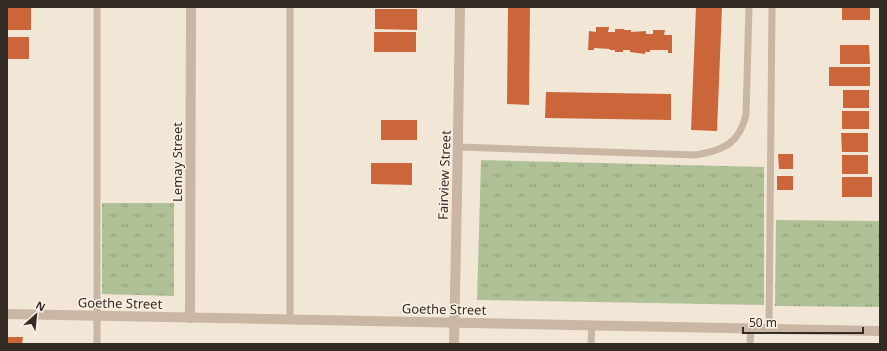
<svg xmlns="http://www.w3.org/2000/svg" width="887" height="351" viewBox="0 0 887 351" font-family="'Noto Sans',sans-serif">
<defs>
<pattern id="grass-tufts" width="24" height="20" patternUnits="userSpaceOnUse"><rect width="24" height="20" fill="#b1c197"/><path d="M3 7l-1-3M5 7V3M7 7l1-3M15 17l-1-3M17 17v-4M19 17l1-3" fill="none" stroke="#919d7b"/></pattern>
</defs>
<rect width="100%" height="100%" fill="#f2e7d7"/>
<g fill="url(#grass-tufts)">
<polygon points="481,160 764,167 764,305 477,300"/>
<polygon points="102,203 174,203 174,296 102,294"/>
<polygon points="776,220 880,221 880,307 775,306"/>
</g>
<g fill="#cb663b">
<polygon points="508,7 530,7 529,105 507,104"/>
<polygon points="696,7 722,7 717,131 691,130"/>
<rect x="842" y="7" width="28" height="13"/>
<rect x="7" y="8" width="24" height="22"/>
<polygon points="375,9 417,9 417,30 375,29"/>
<polygon points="596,27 609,27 608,32 615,32 615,29 624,29 624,30 631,30 631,32 646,31 646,34 653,34 653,30 665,30 664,35 672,35 672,53 668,53 668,50 650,50 650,52 645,52 645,54 630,52 630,50 623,50 623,52 615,52 615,50 610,50 610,49 594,48 594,50 588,50 589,31 596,32"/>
<rect x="374" y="32" width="42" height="20"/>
<rect x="7" y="37" width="22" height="22"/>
<polygon points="840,45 869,45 870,64 840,64"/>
<rect x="829" y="67" width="41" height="19"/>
<rect x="843" y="90" width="26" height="18"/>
<polygon points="546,92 671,94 671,120 545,118"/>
<rect x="842" y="111" width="27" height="18"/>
<rect x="381" y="120" width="36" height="20"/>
<polygon points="841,133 868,133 868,152 842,152"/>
<polygon points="778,154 793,154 793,169 779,169"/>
<rect x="842" y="155" width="26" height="19"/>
<polygon points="371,163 412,163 412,185 371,184"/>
<rect x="777" y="176" width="16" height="14"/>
<rect x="842" y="177" width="30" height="20"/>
<polygon points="7,337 23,337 22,344 7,344"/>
</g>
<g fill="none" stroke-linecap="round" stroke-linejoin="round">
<g stroke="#cab7a3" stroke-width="7">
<path d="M459 147 696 155C725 150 739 143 746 115L749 7"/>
<polyline points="290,319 290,7"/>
<polyline points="769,329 772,7"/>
<polyline points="97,344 97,7"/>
<polyline points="591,344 592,325"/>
<polyline points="750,344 751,329"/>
</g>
<g stroke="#cab7a3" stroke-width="10">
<polyline points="7,314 880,331"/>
<polyline points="190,318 191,7"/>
<path d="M454 344C456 232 459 119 460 7"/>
</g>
</g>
<g text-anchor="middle" stroke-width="3" stroke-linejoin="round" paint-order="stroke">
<g font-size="13" fill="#352b25" stroke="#faf0e3">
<text transform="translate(177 162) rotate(-90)" y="5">Lemay Street</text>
<text transform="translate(444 175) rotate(-88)" y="5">Fairview Street</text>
<text transform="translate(120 303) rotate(1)" y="5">Goethe Street</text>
<text transform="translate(444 309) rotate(1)" y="5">Goethe Street</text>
</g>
</g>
<rect width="887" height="351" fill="none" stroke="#352b25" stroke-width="16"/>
<g transform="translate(36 315) rotate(27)" stroke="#faf0e3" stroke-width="3" paint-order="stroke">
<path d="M0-3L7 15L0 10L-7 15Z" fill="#352b25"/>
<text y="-6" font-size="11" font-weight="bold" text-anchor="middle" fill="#352b25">N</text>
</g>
<path d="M743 327v6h120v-6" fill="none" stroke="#352b25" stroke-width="2"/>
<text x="749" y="327" font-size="12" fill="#352b25" stroke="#faf0e3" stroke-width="3" paint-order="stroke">50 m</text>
</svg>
